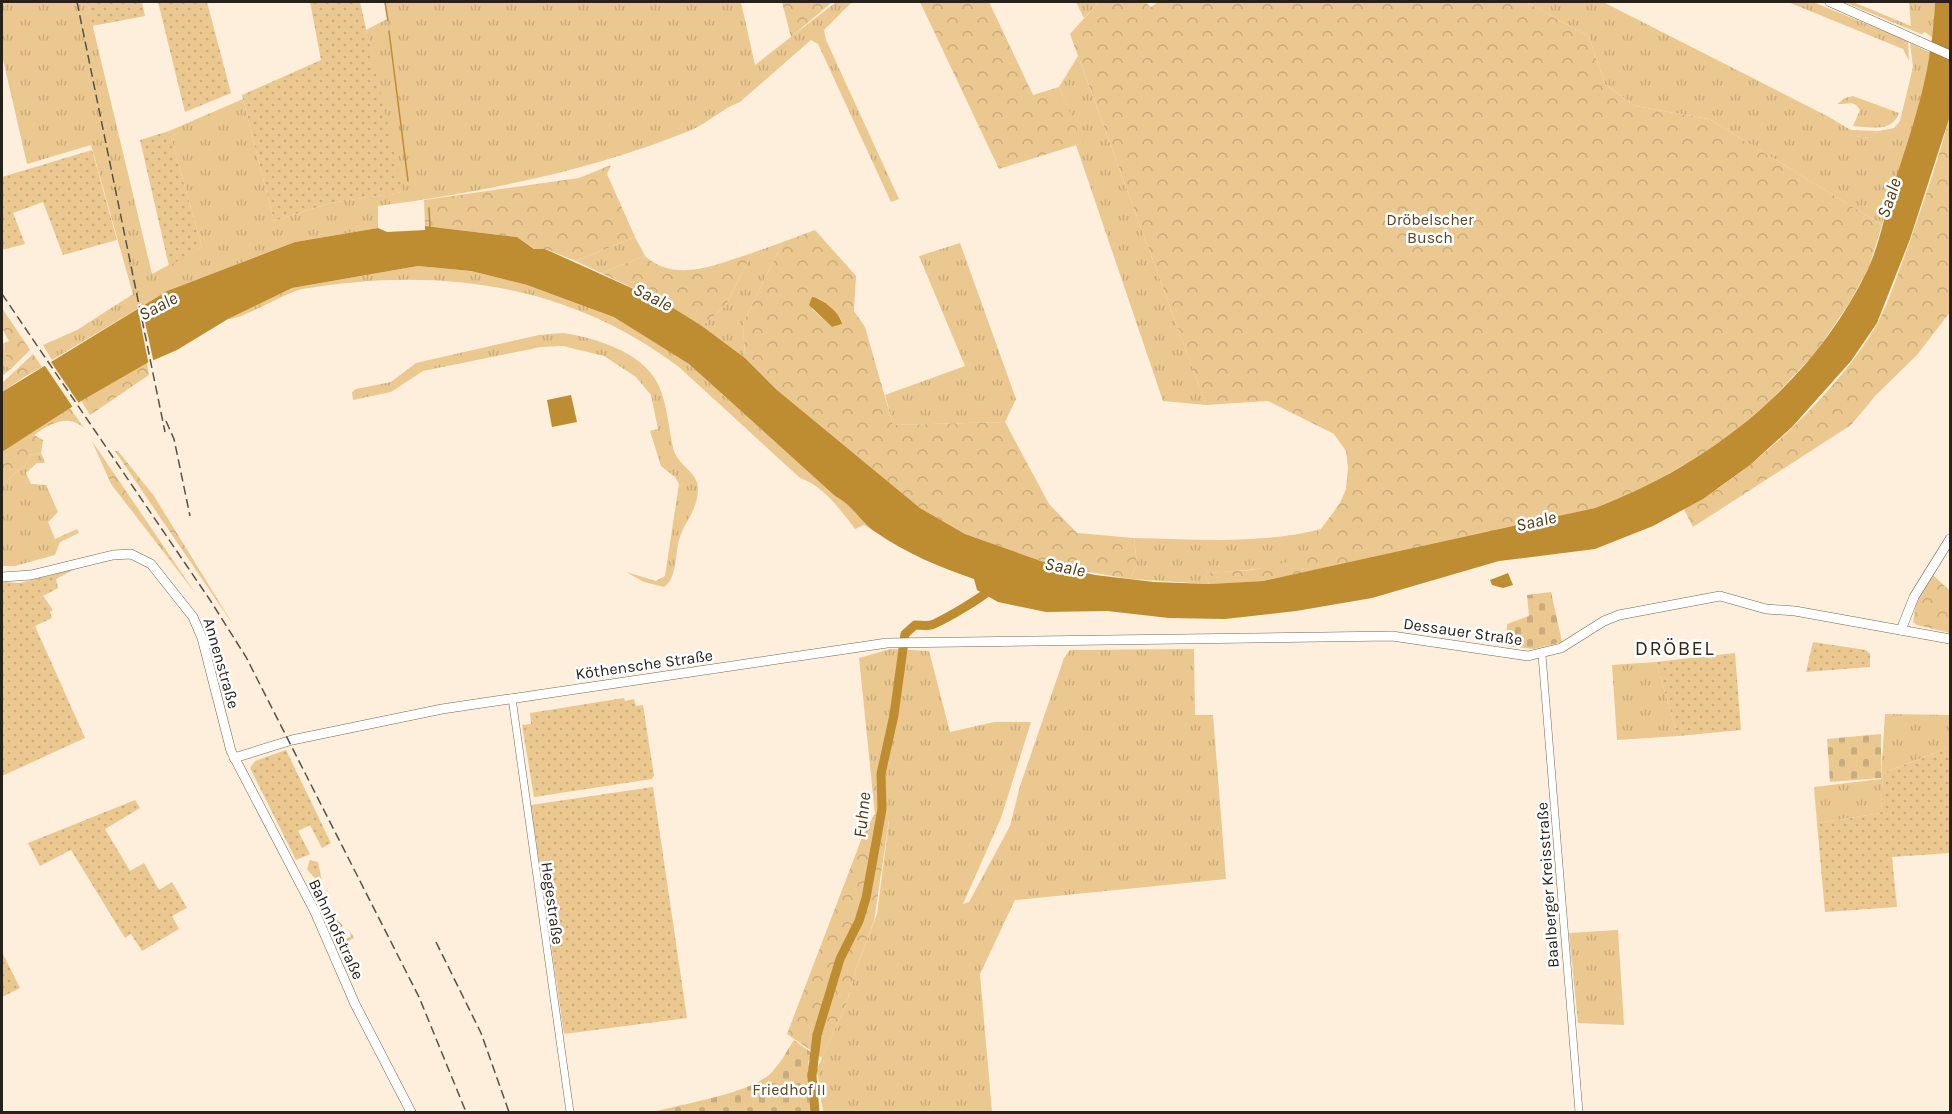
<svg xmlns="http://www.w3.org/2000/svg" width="1952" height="1114" viewBox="0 0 1952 1114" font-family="Karla,sans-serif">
<defs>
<pattern id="grass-tufts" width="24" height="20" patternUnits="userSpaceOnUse" patternTransform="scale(1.5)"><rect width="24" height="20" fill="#ebc890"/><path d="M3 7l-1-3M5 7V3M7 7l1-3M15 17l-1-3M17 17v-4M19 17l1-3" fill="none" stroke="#c9ac7c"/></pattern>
<pattern id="forest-crowns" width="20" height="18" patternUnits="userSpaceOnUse" patternTransform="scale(1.5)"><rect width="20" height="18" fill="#ebc890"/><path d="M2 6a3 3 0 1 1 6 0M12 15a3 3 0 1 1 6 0" fill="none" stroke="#c9ac7c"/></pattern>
<pattern id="cemetery-stones" width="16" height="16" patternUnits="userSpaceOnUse" patternTransform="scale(1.5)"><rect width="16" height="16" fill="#ebc890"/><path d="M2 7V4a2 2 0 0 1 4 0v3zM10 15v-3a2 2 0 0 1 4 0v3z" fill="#c9ac7c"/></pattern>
<pattern id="park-dots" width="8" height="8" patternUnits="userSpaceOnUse" patternTransform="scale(1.5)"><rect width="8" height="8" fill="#ebc890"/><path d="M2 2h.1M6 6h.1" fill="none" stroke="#c9ac7c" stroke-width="1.8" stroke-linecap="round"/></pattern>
</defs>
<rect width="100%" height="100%" fill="#fdefdb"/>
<g fill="url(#grass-tufts)">
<path d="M2 2H87L152 274 202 247 169 131 243 99 274 221 330 203 402 192 366 30 387 19 384 2H741L755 65 836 2H852L824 30 826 40 899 199 891 202 818 44 811 40 740 102C721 109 707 124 689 131 590 171 483 192 378 206V228L295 242 167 291 52 360 43 345 77 330 133 294 91 145 27 164 2 55Z"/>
<polygon points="1076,2 1099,2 1084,18"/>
<polygon points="1526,2 1603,2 1829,117 1849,129 1847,135 1870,138 1879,131 1894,128 1900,121 1913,67 1910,43 1931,53 1921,105 1882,225 1709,119 1635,106 1605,84 1589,37"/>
<polygon points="1788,2 1813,2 1908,41 1909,61 1903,49"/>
<polygon points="1844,2 1853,2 1911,26 1909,2 1935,2 1933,38 1925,32 1921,34"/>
<polygon points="1078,56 1206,405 1163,401 1076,145 1082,143 1059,87"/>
<path d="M1853 96 1899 113C1892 133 1870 127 1853 126L1860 110C1854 99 1847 105 1837 104L1845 98Z"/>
<polygon points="635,237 645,256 601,273 576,261"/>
<polygon points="783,242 743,323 745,358 702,326 726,305 752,253"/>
<polygon points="960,243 1016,399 1005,422 893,425 885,395 965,366 919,256"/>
<path d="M418 266 471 271 527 285 614 316 689 364 835 496 849 503 875 532 864 525 855 529C842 511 822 485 800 478L679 367C567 283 439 266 302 289 284 293 239 321 228 319L292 288Z"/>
<path d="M563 333C596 338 642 352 658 384 668 405 668 429 674 451 679 466 698 472 698 489 698 510 684 522 679 540 675 554 677 579 664 587L644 582 626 572 656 581 665 576 679 484 675 477 661 466 650 431 658 429 651 395 636 377 604 356 563 346 541 347 423 371 391 392 353 400 352 392 356 389 391 382 416 363 539 335Z"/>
<polygon points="4,343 7,367 12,368 2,376 2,345"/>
<polygon points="15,371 18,377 24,377 2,392 2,383"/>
<polygon points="41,453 45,463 37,463 26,473 31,484 46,485 58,512 48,522 55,539 77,529 79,533 60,542 55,555 15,566 2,566 2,485 27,463 30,455"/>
<path d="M1321 529C1318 535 1315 545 1310 550 1289 571 1232 571 1204 573L1209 584 1130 579 1137 564 1134 538C1197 539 1260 545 1321 529Z"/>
<polygon points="891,649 929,651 950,732 994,722 1031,722 1001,818 963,904 969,902 1010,826 1020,786 1064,658 1070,650 1194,649 1195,715 1213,715 1226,879 1015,900 980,974 992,1112 823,1112 817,1069 847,1002 856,969 877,914 889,821 875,814 859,658"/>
<polygon points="1656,662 1678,736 1617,740 1612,665"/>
<polygon points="1885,714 1950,715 1950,747 1883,773 1881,813 1817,823 1814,787 1881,779"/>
<polygon points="1618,930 1624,1025 1578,1023 1569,933"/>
</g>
<g fill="url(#forest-crowns)" fill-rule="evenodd">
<polygon points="782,2 832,2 791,37"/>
<polygon points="920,2 989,2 1033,95 1059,87 1083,143 999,169"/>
<polygon points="1099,2 1145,2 1151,7 1158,2 1526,2 1589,37 1605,84 1635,106 1709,119 1882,225 1869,267 1848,305 1816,352 1769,402 1721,443 1637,492 1595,508 1439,544 1263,581 1209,584 1204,573 1252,570 1289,562 1310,550 1321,529 1340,503 1346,489 1348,468 1346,451 1334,434 1268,401 1206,405 1070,34"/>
<path d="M1950 116V312L1917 355 1876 395 1851 425 1693 527 1684 509C1750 475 1841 389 1877 324 1890 300 1898 272 1908 247 1923 204 1938 160 1950 116Z"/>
<polygon points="1849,129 1852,130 1879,131 1870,138 1846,135"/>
<polygon points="611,165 607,174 635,237 576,261 546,249 535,249 517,237 425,226 424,200 579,178"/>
<path d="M815 230 856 276 854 311 865 327 893 425 1005 422 1049 504 1077 533 1134 538 1137 564 1130 579 1055 566 965 534 920 508 777 390 745 358 743 323 783 242ZM812 297 820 299 841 319 842 324 832 327 812 309Z"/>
<path d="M752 253 726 305 702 326 667 304 601 273 645 256C677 284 716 264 752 253Z"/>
<polygon points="2,308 30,350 12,368 7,367 4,343 9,341 2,328"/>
<polygon points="33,354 42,367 24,377 18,377 15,371"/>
<polygon points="147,363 149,375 90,415 74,389"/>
<path d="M70 408 84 428C68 413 49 424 34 435L43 440 41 453 30 455 27 463 2 485V452Z"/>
<polygon points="92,441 196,594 111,484"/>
<polygon points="115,451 118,451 154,496 234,626"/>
<polygon points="1933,575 1950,591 1950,633 1917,625 1913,622 1916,604"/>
<polygon points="875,814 889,820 874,921 856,969 847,1002 822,1058 787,1034 863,835"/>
<polygon points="331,913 343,926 335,930 341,941 351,937 350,931 354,938 338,946 329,915"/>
</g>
<g fill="url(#cemetery-stones)">
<polygon points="1551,592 1562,642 1534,649 1506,646 1507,624 1529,616 1527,595"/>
<polygon points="1881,734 1881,778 1830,782 1827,739"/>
<path d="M794 1040 812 1053 808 1062 818 1112H653C683 1104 746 1094 769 1075 779 1066 787 1051 794 1040Z"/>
</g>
<g fill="url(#park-dots)">
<polygon points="87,2 142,2 145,16 92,26"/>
<polygon points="158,2 207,2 231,93 185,112"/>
<polygon points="310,2 360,2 403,192 330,203 274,221 242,95 321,60"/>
<polygon points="169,131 202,247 169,266 140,140"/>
<polygon points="92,150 117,240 63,255 43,202 13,213 25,244 2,250 2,177"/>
<polygon points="75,569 56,579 58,588 43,596 53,610 50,612 52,618 35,626 85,738 2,776 2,582 20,583"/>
<polygon points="1813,642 1866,650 1870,654 1870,667 1806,672"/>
<polygon points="1735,653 1741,730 1678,736 1656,662"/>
<polygon points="624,698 625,701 634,699 636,706 643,705 654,776 652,779 534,797 522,725 531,724 530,713"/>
<polygon points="1950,747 1950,853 1892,857 1897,907 1825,912 1817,823 1881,813 1883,773"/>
<polygon points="286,750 331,843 322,848 310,825 298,831 310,854 296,860 250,768 255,761"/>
<polygon points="653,787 687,1018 564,1034 531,805"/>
<polygon points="135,800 140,808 105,829 130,871 144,863 159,890 172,882 187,908 172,916 179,929 142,951 131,934 125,938 71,850 40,866 28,843"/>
<polygon points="310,860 318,862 322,882 317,881 307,869"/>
<polygon points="2,952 20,988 2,997"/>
</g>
<g fill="#be8c31">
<path d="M1935 2H1950V116L1910 239 1877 323 1851 361 1792 427 1750 465 1703 499 1653 526 1595 549 1499 561 1372 598 1296 611 1225 619 1169 618 1107 611 1046 612 998 602 977 590 974 579C940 567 907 554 877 533 861 523 853 505 835 496L689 364 614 317 527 285 471 271 418 266 292 288 228 319 177 350 147 363 81 401 2 452V392L167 291 295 242 378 228 387 232 425 230V226L517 237 534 249H545L667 304 702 326 745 358 777 390 920 508 965 534 1055 566 1095 575 1154 582 1209 584 1263 581 1595 508C1711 464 1813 383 1868 269 1881 241 1886 207 1896 178 1917 114 1932 69 1935 2Z"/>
<path d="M812 297C822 298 841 314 842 324L832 327 809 305Z"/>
<polygon points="571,395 577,422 552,427 547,400"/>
<polygon points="1508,573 1513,585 1503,588 1492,585 1490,580"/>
</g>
<g fill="#fdefdb">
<polygon points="141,303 154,364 149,366 137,305"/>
<polygon points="49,359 80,405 74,409 43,363"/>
</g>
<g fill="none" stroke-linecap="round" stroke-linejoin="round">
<g stroke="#be8c31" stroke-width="1.5">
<polyline points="385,2 388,21"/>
<polyline points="389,31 408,181"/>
<polyline points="429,208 430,228"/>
</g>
<path stroke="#be8c31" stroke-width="9" d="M815 1112 812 1076 817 1035 840 959 859 921 866 898 882 809 881 774 894 715 905 634 915 625C921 625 928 627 934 624 945 619 986 596 991 588"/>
<g stroke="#736856" stroke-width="8">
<g id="minor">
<polyline points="1542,655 1579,1112"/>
<polyline points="512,698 570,1112"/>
</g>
</g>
<g stroke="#736856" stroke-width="10">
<g id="major">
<polyline points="1830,2 1950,55"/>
<polyline points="2,577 31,575 113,555 131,554 151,564 193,617 202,638 231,751 315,912 355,1004 411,1112"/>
<polyline points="1901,630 1914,597 1950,539"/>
<polyline points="234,758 292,740 442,709 887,643 1392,636 1528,656 1561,648 1604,621 1619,615 1720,596 1766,609 1795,611 1950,639"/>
</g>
</g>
<use href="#minor" stroke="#fff" stroke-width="7"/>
<use href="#major" stroke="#fff" stroke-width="9"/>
<g stroke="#585147" stroke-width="1.5" stroke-dasharray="9 4.5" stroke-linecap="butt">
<polyline points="77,2 165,432"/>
<polyline points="2,294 210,600 246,657 419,997 466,1112"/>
<polyline points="166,421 174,439 190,516"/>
<polyline points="436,942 481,1033 509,1112"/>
</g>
</g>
<g text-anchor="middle" stroke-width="5" stroke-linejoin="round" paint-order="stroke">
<g font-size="16" fill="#5b4521" stroke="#fff">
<text x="1430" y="225">Dröbelscher<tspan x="1430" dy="18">Busch</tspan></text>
<text x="789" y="1095">Friedhof II</text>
</g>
<g font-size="16" fill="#26211a" stroke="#fff">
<text transform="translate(1463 631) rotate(8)" y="6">Dessauer Straße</text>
<text transform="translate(222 663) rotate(74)" y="6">Annenstraße</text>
<text transform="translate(644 664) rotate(-8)" y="6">Köthensche Straße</text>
<text transform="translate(1547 885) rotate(-94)" y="6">Baalberger Kreisstraße</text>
<text transform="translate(553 903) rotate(82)" y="6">Hegestraße</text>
<text transform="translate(337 929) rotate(65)" y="6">Bahnhofstraße</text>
</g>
<g font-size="18" font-style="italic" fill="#503b16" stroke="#fff">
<text transform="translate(1889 198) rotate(-71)" y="6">Saale</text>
<text transform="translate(653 297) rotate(27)" y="6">Saale</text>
<text transform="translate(158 306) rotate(-28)" y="6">Saale</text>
<text transform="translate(1536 521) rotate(-13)" y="6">Saale</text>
<text transform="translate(1065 567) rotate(11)" y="6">Saale</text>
<text transform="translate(862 815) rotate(-84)" y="6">Fuhne</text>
</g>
<g font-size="20" letter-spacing="1.5" fill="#332918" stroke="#fff">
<text x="1675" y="655">DRÖBEL</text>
</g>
</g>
<rect width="1952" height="1114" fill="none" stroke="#26211a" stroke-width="6"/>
</svg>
